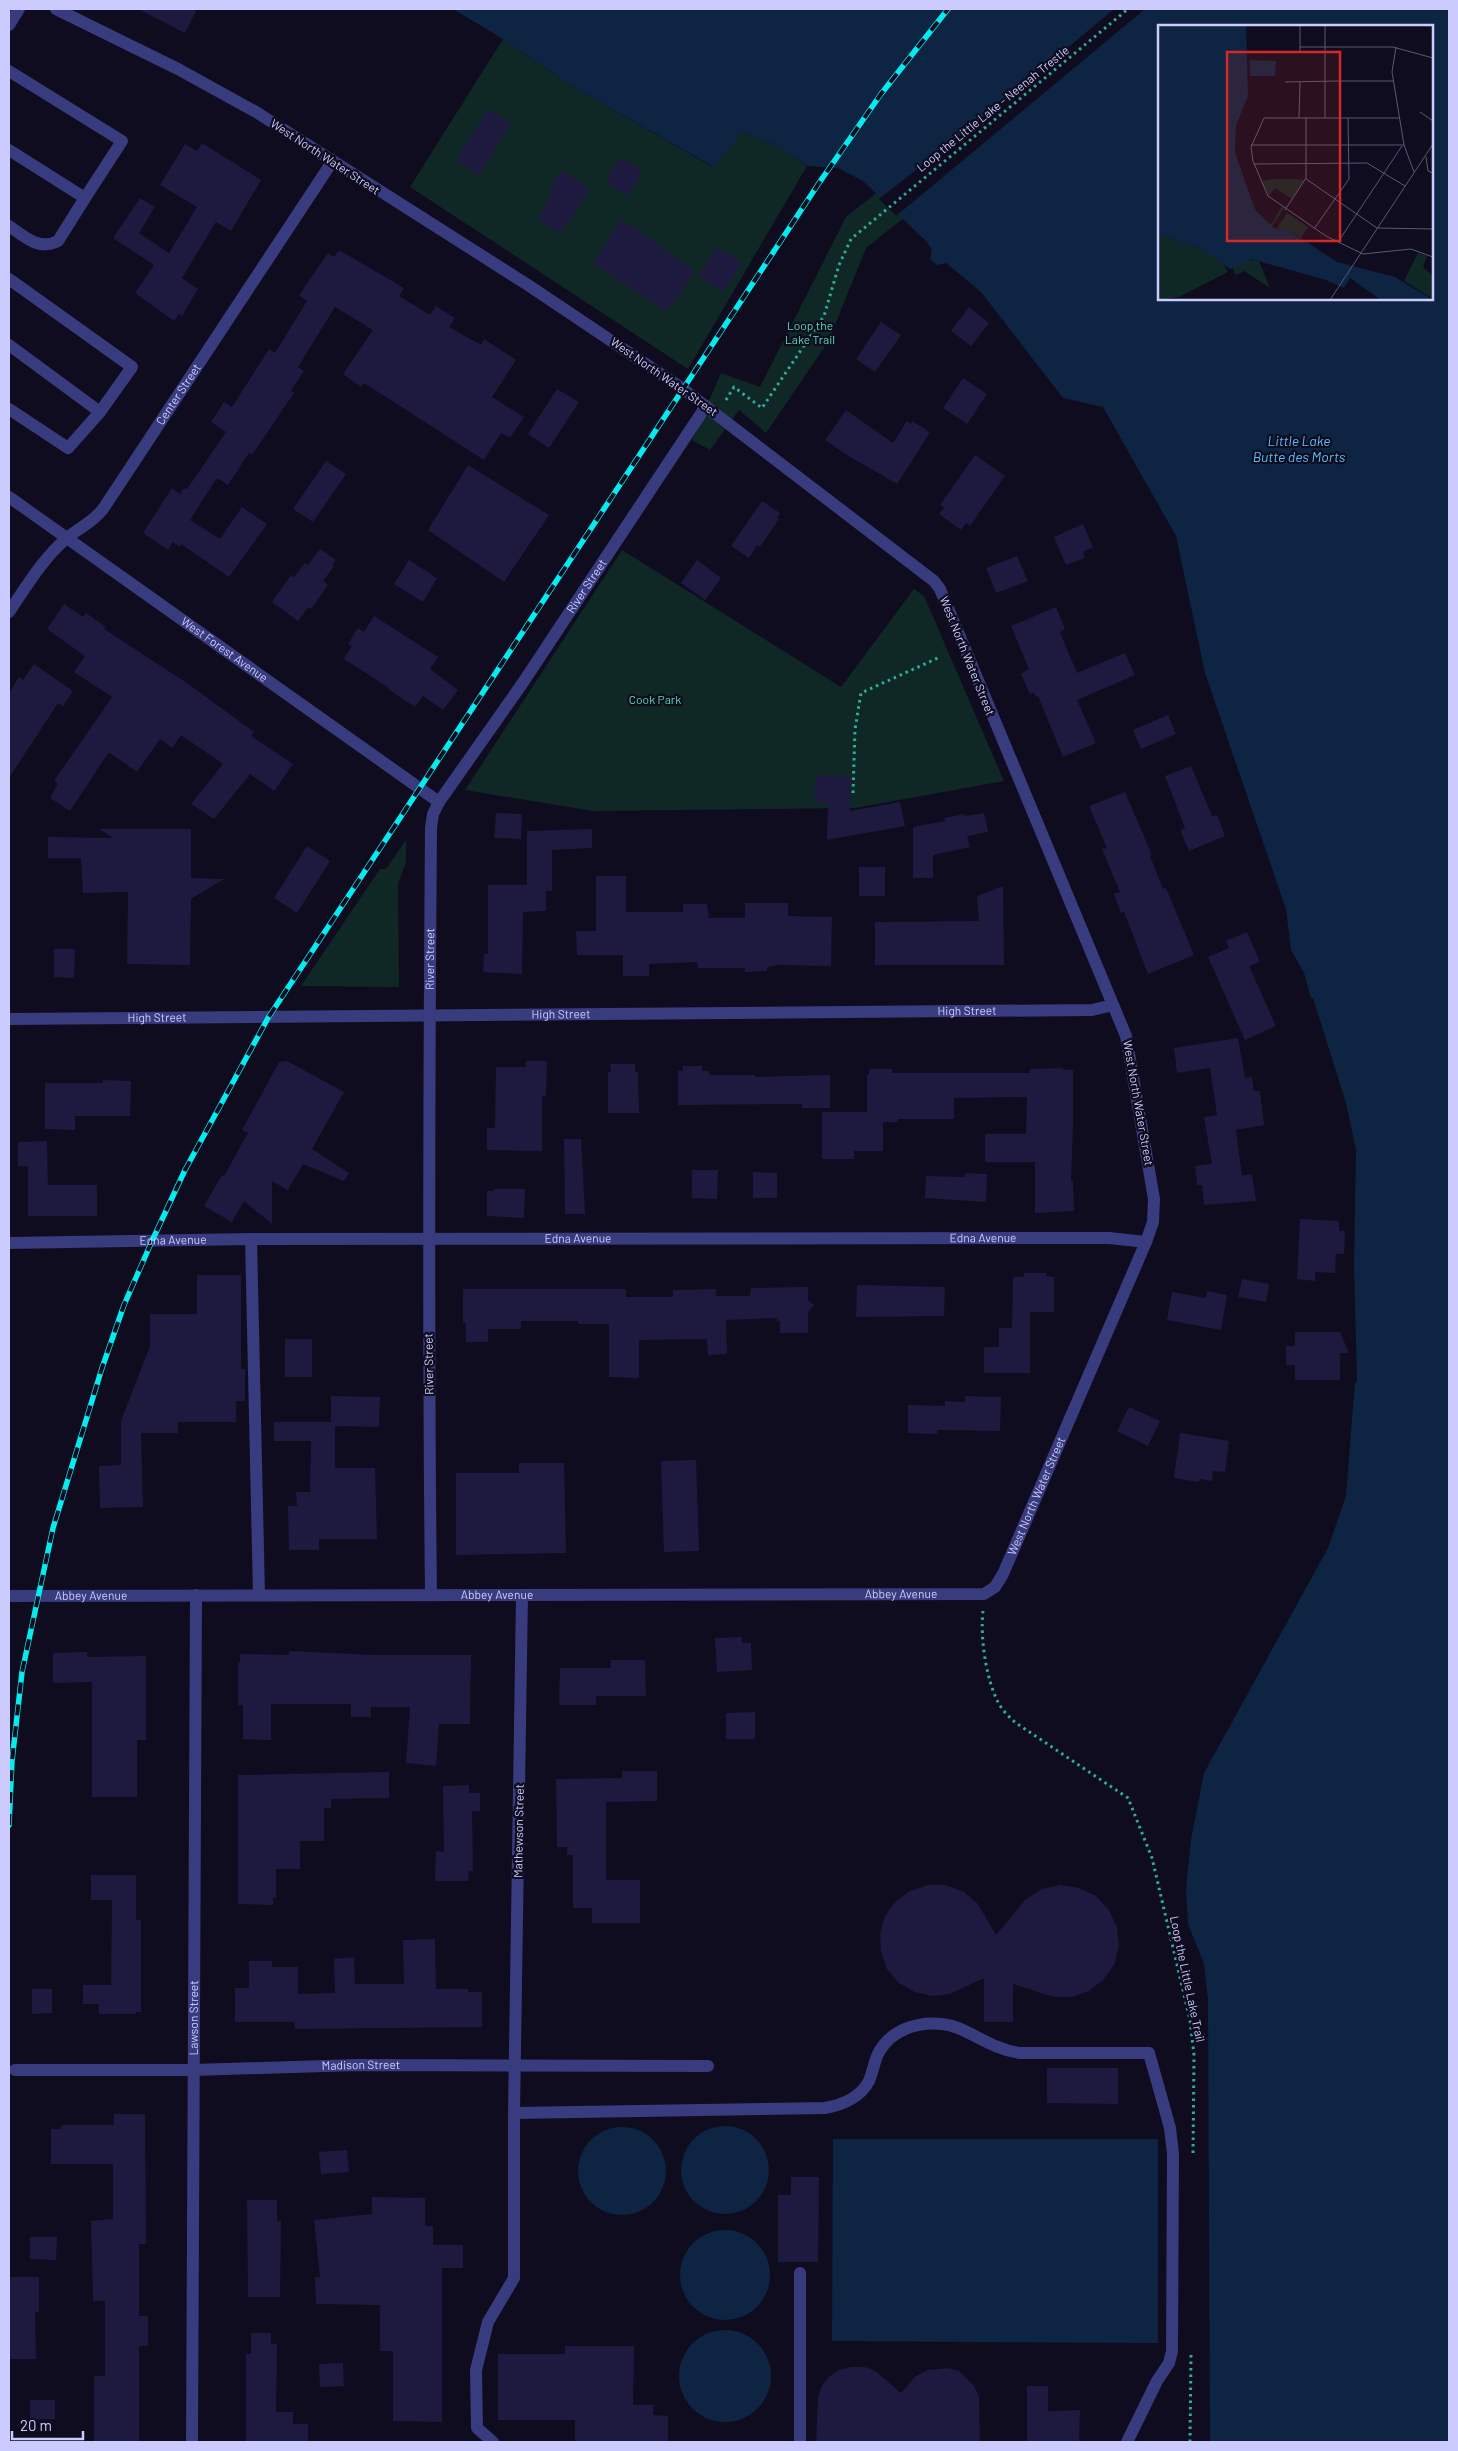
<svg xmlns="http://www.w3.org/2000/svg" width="1458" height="2451" viewBox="0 0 1458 2451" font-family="Barlow,sans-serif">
<rect width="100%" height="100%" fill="#0e0c1e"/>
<g fill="#102825">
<polygon points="1108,9 1165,9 866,248 828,342 766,433 739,410 710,450 692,440 721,373 760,387 846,217"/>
<polygon points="503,39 572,86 713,167 742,132 773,144 807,166 688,369 410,187"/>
<polygon points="622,550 841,687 914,589 924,596 1004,781 855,808 593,811 465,790"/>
<polygon points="406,840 406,862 398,884 399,987 301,986 380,869 386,869"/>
</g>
<g fill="#0d2542" fill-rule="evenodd">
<path d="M453 9H1449V2442H1210L1208 2000 1204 1964 1188 1924 1186 1888 1191 1840 1204 1773 1328 1548 1346 1496 1355 1382H1357L1354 1266 1356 1150 1346 1103 1313 998H1311L1304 973 1291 950 1286 909 1205 673 1176 536 1103 407 1063 398 981 292 946 263 937 265 930 259 932 250 927 242 863 181 838 168 807 166 773 144 742 132 714 167 572 86 503 39ZM1159 26H1432V299H1159Z"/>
<circle cx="725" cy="2170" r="44"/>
<circle cx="622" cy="2171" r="44"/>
<polygon points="833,2139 1158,2139 1158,2343 832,2341"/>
<circle cx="725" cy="2275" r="45"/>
<circle cx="725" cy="2376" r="46"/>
</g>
<polygon fill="#0e0c1e" points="1114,9 1145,9 896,216 879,199 1004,101"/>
<g fill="#1e193f">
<polygon points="138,9 197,9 185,33"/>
<polygon points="488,109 511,123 479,175 456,160"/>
<polygon points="202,143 261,180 231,231 216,222 182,278 198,289 182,316 179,314 174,321 135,293 154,265 113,238 140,198 155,207 139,233 169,253 197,207 160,185 185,144 197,151"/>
<polygon points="621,157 643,171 627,196 605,181"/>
<polygon points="561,170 590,189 569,222 567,221 559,233 538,220 553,190 550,188"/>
<polygon points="622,219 695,271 671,307 669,306 665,311 593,263"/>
<polygon points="717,247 741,263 723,292 698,276"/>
<polygon points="339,250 404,288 399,296 430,315 436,306 455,318 449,327 481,345 484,339 516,360 492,397 524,417 510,438 501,433 484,460 364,383 361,387 343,374 373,330 335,307 298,367 304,371 291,391 294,393 252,455 249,453 228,485 217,478 190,520 220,539 242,507 267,524 229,577 181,544 180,547 173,542 168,550 143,533 172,488 180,494 184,488 187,489 226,432 211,422 224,402 232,407 269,349 275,353 307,301 299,295 328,253 334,257"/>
<polygon points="969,307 989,323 971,346 951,331"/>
<polygon points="881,322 901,335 875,372 856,359"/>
<polygon points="963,378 987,394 967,424 943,408"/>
<polygon points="557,389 579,402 549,448 528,434"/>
<polygon points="846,410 893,443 907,421 911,424 912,421 930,432 897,484 847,455 825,440"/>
<polygon points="975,455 1005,476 970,526 966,523 961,530 939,514 944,508 940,505"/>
<polygon points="326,461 346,474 313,522 293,509"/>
<polygon points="468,465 549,515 504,582 428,530"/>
<polygon points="762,501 780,513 777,518 779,519 760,547 757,545 749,558 731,546"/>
<polygon points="1083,524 1093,547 1083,552 1085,558 1066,565 1054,537"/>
<polygon points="320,549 336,560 332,565 334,566 323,581 328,585 311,609 308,607 298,621 272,602 291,575 294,577 305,563 308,565"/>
<polygon points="1017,556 1028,581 996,593 986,568"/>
<polygon points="409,560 437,578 423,602 394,584"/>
<polygon points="697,560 721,578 705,600 681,583"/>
<polygon points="64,604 83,617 86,613 106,627 104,629 187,683 254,732 251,736 293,764 274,791 250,774 214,819 191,804 223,764 181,735 172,748 160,739 137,772 110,753 107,755 70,811 50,798 58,784 54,781 112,697 74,672 85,656 47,629"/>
<polygon points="1056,607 1065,629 1060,632 1077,673 1125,653 1135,675 1077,700 1096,743 1063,757 1038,696 1036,697 1034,692 1030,694 1021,674 1029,669 1011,626"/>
<polygon points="374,616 438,657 430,669 458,690 443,710 423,696 415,707 388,689 389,688 344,659 352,646 348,644 358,628 364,632"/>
<polygon points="34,664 73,691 63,706 58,703 9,778 9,693 19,677 23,680"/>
<polygon points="1168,715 1176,734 1141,749 1133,730"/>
<polygon points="1191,766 1212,816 1217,815 1225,836 1189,851 1180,830 1185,828 1165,776"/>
<polygon points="815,776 851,777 850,811 900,802 905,826 827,840 828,803 815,803"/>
<polygon points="1125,792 1152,855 1150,856 1163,889 1166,888 1194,955 1148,974 1124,912 1121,913 1114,894 1120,892 1102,849 1107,848 1089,806"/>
<polygon points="496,813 522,814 521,839 494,838"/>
<polygon points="984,813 988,832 967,836 970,847 933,855 933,878 913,878 913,827 945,821 944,818 964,814 965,816"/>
<polygon points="99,829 191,829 191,878 224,879 191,899 190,965 127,964 128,892 83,893 81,858 48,858 48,837 113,838"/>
<polygon points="592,829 592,848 552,850 552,891 546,891 546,911 523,912 522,974 483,972 484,954 488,954 488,885 527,885 527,831"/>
<polygon points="307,846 330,861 297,913 274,898"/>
<rect x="859" y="867" width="26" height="29"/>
<polygon points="596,876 626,876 626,912 683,912 683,904 707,904 709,918 745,918 745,903 788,903 788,916 832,917 831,966 779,965 767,967 767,971 745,972 745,968 698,968 697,962 649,964 649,976 623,976 623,955 577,955 576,931 596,931"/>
<polygon points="1003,886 1004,965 875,965 875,922 979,921 977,896"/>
<polygon points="1247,932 1260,962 1249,966 1276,1026 1245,1040 1208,957 1229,948 1226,941"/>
<polygon points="54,949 75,949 74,978 54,977"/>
<polygon points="1238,1038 1245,1078 1252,1077 1254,1091 1260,1091 1264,1125 1236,1130 1242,1176 1252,1174 1256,1201 1204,1205 1202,1185 1197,1185 1195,1166 1212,1164 1204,1117 1217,1115 1210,1068 1177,1073 1174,1048"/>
<polygon points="287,1061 344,1092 312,1149 349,1173 344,1181 303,1164 288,1190 272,1181 272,1224 244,1201 232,1222 204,1206 222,1175 224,1176 248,1133 242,1130 279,1062"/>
<polygon points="526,1061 547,1061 546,1096 542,1096 542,1151 487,1150 487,1128 495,1128 495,1126 496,1067 526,1067"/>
<polygon points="610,1064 635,1064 635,1072 638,1072 639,1113 608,1113 608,1072 611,1072"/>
<polygon points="683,1066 702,1066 702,1071 709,1071 709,1075 755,1075 755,1077 830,1075 830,1108 802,1108 802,1104 678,1105 678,1071 683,1071"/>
<polygon points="1063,1068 1063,1070 1073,1070 1073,1125 1071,1181 1073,1181 1074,1211 1035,1213 1035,1162 985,1162 985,1134 1026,1134 1027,1097 954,1098 954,1119 898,1119 898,1122 883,1122 883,1151 854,1151 854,1159 822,1159 822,1112 867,1112 867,1075 869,1075 869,1069 892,1069 892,1073 1030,1073 1030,1069"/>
<polygon points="103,1080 131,1081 130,1116 75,1116 75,1130 45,1129 45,1083 103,1083"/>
<polygon points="564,1139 581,1139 585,1214 565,1214"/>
<polygon points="47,1141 48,1185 97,1185 97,1216 28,1216 28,1166 18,1166 18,1142"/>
<polygon points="692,1170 718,1170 717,1199 692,1198"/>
<polygon points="753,1172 777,1173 777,1198 753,1198"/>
<polygon points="965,1173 987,1174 986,1202 925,1198 926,1176 965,1177"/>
<polygon points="494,1189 525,1189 524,1218 487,1216 487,1191 494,1191"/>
<polygon points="1300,1219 1339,1221 1339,1231 1345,1231 1344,1254 1336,1254 1335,1273 1315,1272 1315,1281 1297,1279"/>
<polygon points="1024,1273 1046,1273 1046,1276 1054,1277 1054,1312 1030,1312 1030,1373 984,1373 984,1347 999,1347 999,1328 1012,1328 1013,1277 1024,1277"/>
<polygon points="197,1275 241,1275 241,1369 245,1369 245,1401 236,1401 236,1422 178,1422 178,1433 141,1433 143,1507 100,1508 99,1466 121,1465 121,1421 150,1346 150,1314 197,1314"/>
<polygon points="1242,1279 1269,1284 1266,1302 1238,1297"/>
<polygon points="857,1285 945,1287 944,1316 856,1317"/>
<polygon points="808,1287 808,1300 814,1305 808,1312 808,1333 780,1333 780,1321 777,1321 777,1318 726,1320 727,1354 708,1355 707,1339 639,1340 639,1378 609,1377 609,1324 578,1324 578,1321 521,1321 521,1329 488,1329 488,1342 466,1342 466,1323 463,1323 463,1289 626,1289 626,1297 673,1297 673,1290 716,1289 716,1296 750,1296 751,1288"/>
<polygon points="1207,1291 1227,1295 1221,1330 1167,1320 1172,1292 1206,1298"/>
<polygon points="1295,1332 1340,1332 1349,1353 1340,1353 1340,1380 1295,1380 1295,1365 1286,1365 1286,1346 1295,1346"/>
<rect x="285" y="1339" width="27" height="38"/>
<polygon points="331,1396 380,1397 379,1427 335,1426 335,1468 375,1468 377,1539 319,1539 319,1550 289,1550 288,1506 297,1506 296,1492 310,1492 311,1441 274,1441 274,1422 331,1422"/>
<polygon points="965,1396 1001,1397 1000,1431 937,1430 937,1434 908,1433 908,1405 945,1406 945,1401 965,1402"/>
<polygon points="1129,1407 1160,1421 1148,1446 1117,1431"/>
<polygon points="1180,1433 1229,1441 1225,1472 1213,1471 1212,1481 1200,1479 1199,1482 1174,1478"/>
<polygon points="696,1460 699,1551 664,1552 661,1461"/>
<polygon points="519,1463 564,1463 566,1553 456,1555 456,1473 519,1473"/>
<polygon points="742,1637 742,1643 751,1643 752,1670 717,1672 715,1638"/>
<polygon points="289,1651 372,1655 471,1655 470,1724 439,1724 436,1766 406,1763 410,1707 371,1707 371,1717 351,1717 351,1704 271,1704 271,1740 243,1739 243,1705 238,1705 238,1662 240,1662 240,1654 289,1655"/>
<polygon points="87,1652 87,1657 146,1656 146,1740 137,1740 137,1797 92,1797 92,1682 53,1683 53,1653"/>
<polygon points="611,1660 645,1660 646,1696 596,1696 596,1705 559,1705 560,1668 611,1668"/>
<polygon points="755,1712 755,1739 726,1739 726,1713"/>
<polygon points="622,1771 657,1771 657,1801 606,1802 606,1880 640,1880 640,1923 592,1923 592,1908 573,1908 573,1855 567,1855 567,1847 557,1847 556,1779 622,1778"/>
<polygon points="389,1772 389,1798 331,1799 331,1808 324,1808 324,1841 300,1841 300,1869 276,1869 276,1898 273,1897 273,1905 238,1904 238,1775"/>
<polygon points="469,1785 469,1793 480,1793 480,1811 472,1811 473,1871 469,1871 468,1881 435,1881 436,1851 444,1852 443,1786"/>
<polygon points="91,1875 136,1875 136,1920 141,1920 141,2012 136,2012 136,2014 99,2014 99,2004 83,2004 83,1985 111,1985 112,1900 91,1900"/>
<polygon points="928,1885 946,1885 964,1892 978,1904 996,1935 1026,1899 1042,1889 1060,1885 1079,1888 1096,1896 1109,1910 1117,1927 1119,1946 1114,1965 1103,1980 1089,1991 1072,1997 1054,1997 1013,1984 1013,2022 984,2022 984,1978 950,1994 932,1996 915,1992 899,1983 887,1969 881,1952 880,1934 885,1916 895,1902 910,1891"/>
<polygon points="435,1939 436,1989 468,1989 468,1992 482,1992 482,2027 295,2029 294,2022 235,2022 235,1988 249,1988 249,1961 272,1961 272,1967 298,1967 298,1994 335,1993 334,1959 354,1957 355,1984 404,1984 403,1940"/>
<polygon points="32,1989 52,1989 52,2013 32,2014"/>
<polygon points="1047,2068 1118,2068 1118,2104 1047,2103"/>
<polygon points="114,2114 145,2114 146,2244 139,2244 139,2316 148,2316 148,2346 139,2346 139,2442 94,2442 94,2376 105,2376 105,2301 93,2301 91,2221 113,2219 113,2164 51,2164 51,2129 61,2129 62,2125 114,2125"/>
<polygon points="347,2150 349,2172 321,2174 319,2152"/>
<polygon points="791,2177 819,2177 818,2262 778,2262 778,2195 791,2195"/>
<polygon points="372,2197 425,2198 425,2226 433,2226 433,2245 463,2245 463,2268 442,2268 442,2422 393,2421 393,2351 380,2351 380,2305 316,2304 315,2277 320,2277 314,2220 372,2214"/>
<polygon points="247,2200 277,2200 277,2221 281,2221 280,2297 248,2297"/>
<polygon points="30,2237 57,2237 56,2260 30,2259"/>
<polygon points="9,2277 39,2277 39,2312 35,2312 36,2359 9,2359"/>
<polygon points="251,2333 271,2333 271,2344 277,2344 276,2412 293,2412 293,2424 308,2424 308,2442 246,2442 246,2354 251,2354"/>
<polygon points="565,2346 634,2346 633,2405 654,2405 653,2415 668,2416 668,2442 575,2442 575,2420 498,2420 498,2354 565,2354"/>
<polygon points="343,2363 344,2386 320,2387 319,2364"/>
<polygon points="851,2367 865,2367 877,2372 901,2393 916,2376 927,2370 948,2368 959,2371 974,2386 979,2396 980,2442 816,2442 818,2397 822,2386 829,2377 839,2370"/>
<polygon points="1027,2386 1048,2386 1048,2411 1080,2410 1079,2442 1027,2442"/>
<rect x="30" y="2400" width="25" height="19"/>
</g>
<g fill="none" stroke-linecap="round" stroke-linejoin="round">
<g stroke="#2fad9c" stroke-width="3" stroke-dasharray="2.5 4" stroke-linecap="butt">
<polyline points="726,400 734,387 762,408 824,316 839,265 851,239 1128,9"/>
<polyline points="853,793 855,729 861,693 940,657"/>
<path d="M983 1611C980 1637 986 1679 998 1702 1002 1710 1009 1717 1016 1723L1128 1798 1152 1858 1190 2020 1194 2055 1193 2154"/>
<polyline points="1190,2442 1191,2355"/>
</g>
<g stroke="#383b7d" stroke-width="12">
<polyline points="9,25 19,9"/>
<polyline points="9,71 122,141 85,198 9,150"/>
<path d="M9 226C25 237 39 251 58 241L85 198"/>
<polyline points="9,279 132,367 100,412"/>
<polyline points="9,345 100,412 68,448 9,409"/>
<path id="s1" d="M9 497 439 802"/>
<path id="s2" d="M9 612C26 587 43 558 67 538 80 527 92 523 103 509L332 162"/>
<path id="s3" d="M9 1019 1092 1010 1113 1005"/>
<polyline points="251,1239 259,1595"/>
<path id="s4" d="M9 1243 251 1239 1109 1238 1146 1242"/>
<path id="s5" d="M431 1595C428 1339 429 1084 431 828L433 814 439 802 522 684 706 406"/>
<path d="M522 1595 514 2113 825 2108C842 2105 860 2098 869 2081 873 2072 874 2061 879 2052 891 2030 918 2021 942 2024 962 2026 979 2040 998 2047 1005 2050 1013 2052 1020 2053H1149L1170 2128 1173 2154 1172 2351 1169 2363 1157 2381 1127 2442"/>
<path id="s6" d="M9 1596 984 1594 995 1587 1003 1574 1146 1242 1153 1222 1154 1199 1126 1036 940 589 934 581 683 389 528 285 256 112 178 69 56 9"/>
<path id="s7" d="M15 2070H193L357 2065 708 2066"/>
<polyline points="800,2273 800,2442"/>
<path id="s8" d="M192 2442 196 1595"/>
<polyline points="493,2442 477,2428 476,2370 488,2322 514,2278 514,2113"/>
</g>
<g stroke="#04ebf0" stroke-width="5.5">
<polyline id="rail" points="9,1825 12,1761 22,1672 53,1528 102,1368 124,1305 152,1241 185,1170 268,1018 819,183 881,94 948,9"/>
</g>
<use href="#rail" stroke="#0e0c1e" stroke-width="4" stroke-dasharray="11" stroke-linecap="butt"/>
</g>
<g text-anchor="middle" stroke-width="4.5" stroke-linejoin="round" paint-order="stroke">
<g font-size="12" fill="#cccbfe" stroke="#0e0c1e">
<text transform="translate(993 109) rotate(-39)" y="4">Loop the Little Lake - Neenah Trestle</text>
<text transform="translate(325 157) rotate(33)" y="4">West North Water Street</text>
<text transform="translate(664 377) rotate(35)" y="4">West North Water Street</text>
<text dy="4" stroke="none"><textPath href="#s2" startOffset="278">Center Street</textPath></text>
<text dy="4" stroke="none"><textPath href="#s5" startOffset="1056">River Street</textPath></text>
<text dy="4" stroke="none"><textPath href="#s1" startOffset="264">West Forest Avenue</textPath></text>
<text transform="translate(967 656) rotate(68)" y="4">West North Water Street</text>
<text dy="4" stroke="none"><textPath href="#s5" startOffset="636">River Street</textPath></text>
<text dy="4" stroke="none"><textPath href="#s3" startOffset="958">High Street</textPath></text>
<text dy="4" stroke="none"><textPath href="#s3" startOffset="552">High Street</textPath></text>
<text dy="4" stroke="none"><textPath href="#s3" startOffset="148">High Street</textPath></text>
<text transform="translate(1138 1103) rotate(80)" y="4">West North Water Street</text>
<text dy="4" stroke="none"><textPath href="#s4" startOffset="974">Edna Avenue</textPath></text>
<text dy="4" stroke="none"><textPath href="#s4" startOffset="569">Edna Avenue</textPath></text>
<text dy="4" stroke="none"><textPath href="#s4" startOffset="164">Edna Avenue</textPath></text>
<text transform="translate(429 1364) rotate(-91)" y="4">River Street</text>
<text dy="4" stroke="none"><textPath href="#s6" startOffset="1088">West North Water Street</textPath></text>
<text dy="4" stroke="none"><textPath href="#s6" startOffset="892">Abbey Avenue</textPath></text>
<text dy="4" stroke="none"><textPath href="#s6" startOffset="82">Abbey Avenue</textPath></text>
<text dy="4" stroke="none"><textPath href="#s6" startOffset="488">Abbey Avenue</textPath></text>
<text transform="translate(519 1831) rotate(-89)" y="4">Mathewson Street</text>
<text transform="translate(1187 1979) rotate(78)" y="4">Loop the Little Lake Trail</text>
<text dy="4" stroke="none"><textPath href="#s8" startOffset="424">Lawson Street</textPath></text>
<text dy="4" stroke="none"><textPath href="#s7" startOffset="346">Madison Street</textPath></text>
</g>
<g font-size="12" fill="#59dcb1" stroke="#0e0c1e">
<text x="810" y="330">Loop the<tspan x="810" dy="14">Lake Trail</tspan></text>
<text x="655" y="704">Cook Park</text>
</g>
<g font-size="14" font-style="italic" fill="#5abefc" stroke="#0e0c1e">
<text x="1299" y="446">Little Lake<tspan x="1299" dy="16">Butte des Morts</tspan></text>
</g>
</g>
<g transform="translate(1158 25)">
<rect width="275" height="275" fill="#0e0c1e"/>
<path d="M116 154H136L146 155 134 174 117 163 111 171 104 156ZM127 181 116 199 66 240 70 247 21 272 0 275V209L44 224 64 238 115 197 123 183ZM129 188 150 202 143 213 127 203 124 206 119 203ZM260 228 269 231 265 242 275 251V274L246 256ZM88 234 101 236 112 263 86 246 78 250 74 242Z" fill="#102825"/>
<path d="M0 0H88L90 71 78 101 77 127 97 185 115 202 124 206 127 203 179 237 237 252 275 275H223L192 253 186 263 168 255 93 234 72 244 44 224 0 209ZM92 35 118 36 117 51H92Z" fill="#0d2542"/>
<path fill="none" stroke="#5a5878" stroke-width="1" d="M142 22H235L275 33M238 22 234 47 246 120 256 147M142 26V0M183 56H236M127 57 181 56M262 87 275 96M141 93 142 57M167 93V0M242 93H106L93 122 95 136 110 171 168 211 205 229 253 224 275 232M93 120H246M268 132 270 146 275 148M96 139 209 138 247 161M148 154 219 203 275 204M127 185 148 153V93M156 204 191 154 190 93M180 217 244 121M172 275 275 119"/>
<path fill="#d62828" fill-opacity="0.15" stroke="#d62828" stroke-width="2.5" d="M69 27H182V216H69Z"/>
<rect width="275" height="275" fill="none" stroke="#cccbfe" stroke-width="2.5"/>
</g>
<rect width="1458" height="2451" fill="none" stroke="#cccbfe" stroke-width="20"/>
<path d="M12 2431v8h71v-8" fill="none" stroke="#cccbfe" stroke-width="2.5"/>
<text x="20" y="2431" font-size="15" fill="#cccbfe" stroke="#0e0c1e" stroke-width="4" paint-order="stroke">20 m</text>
</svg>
